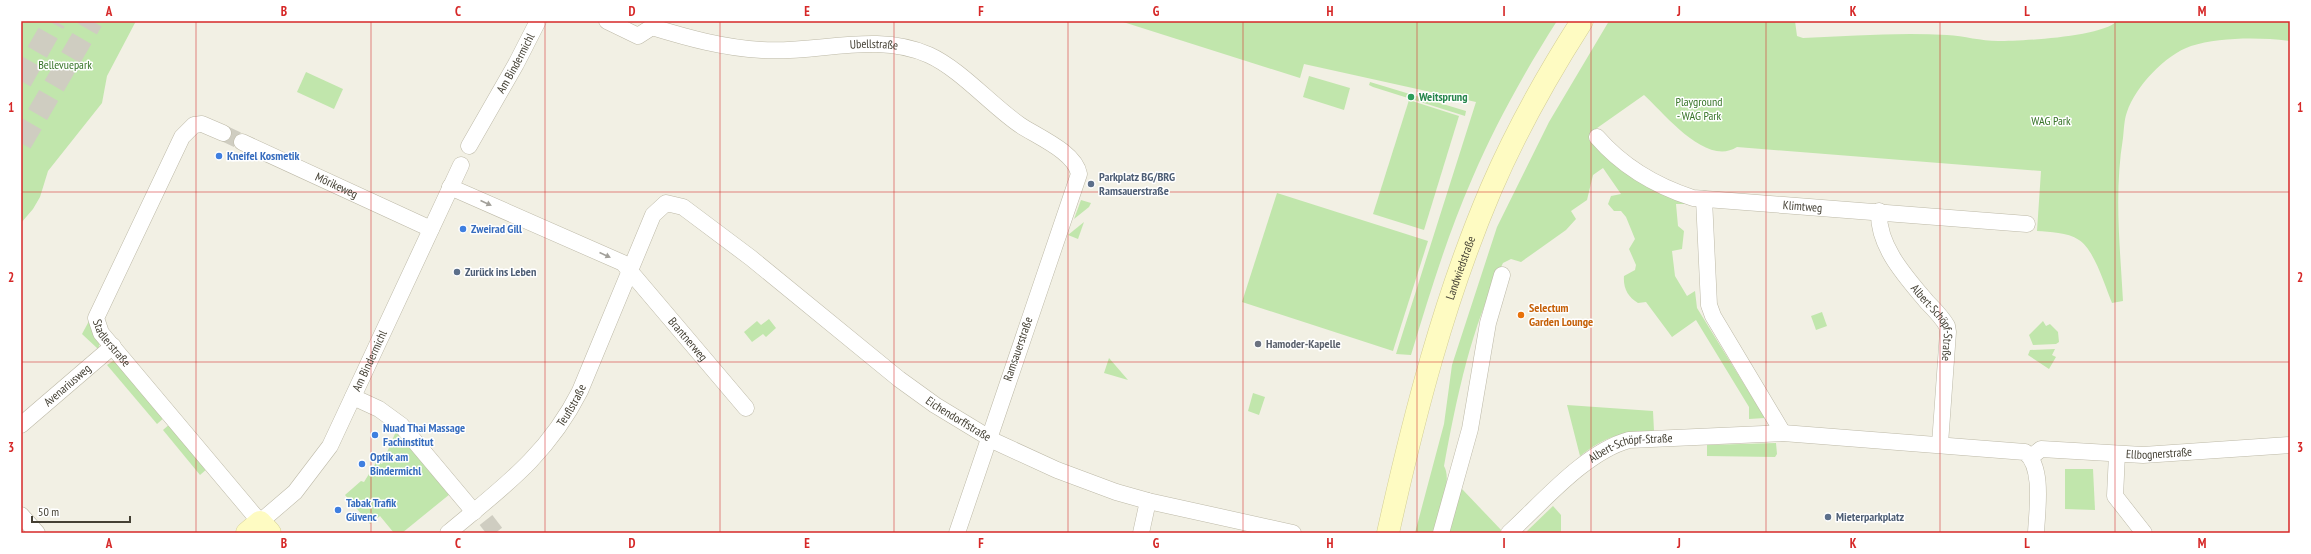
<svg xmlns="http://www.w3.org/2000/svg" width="2311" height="554" viewBox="0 0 2311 554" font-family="'PT Sans Narrow',sans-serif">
<rect width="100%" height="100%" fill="#f2f0e4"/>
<g fill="#c1e6ac">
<polygon points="21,21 136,21 107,76 102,103 48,171 40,197 33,209 21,223"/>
<path d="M1120 21H1557C1525 71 1495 125 1472 179 1447 236 1429 296 1411 355L1396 354 1476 102 1304 64 1300 78Z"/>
<path d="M1609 21H1795L1797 36 1803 38C1851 36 1899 32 1947 35 1964 36 1981 41 1998 41 2022 41 2102 37 2117 21H2290V41C2261 37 2219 37 2191 46 2165 55 2136 86 2127 112 2124 120 2124 130 2123 138 2114 192 2120 247 2123 301L2112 303C2105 286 2094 249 2079 240 2067 232 2050 232 2037 231L2041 171 1737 147C1706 167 1665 114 1644 95L1590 133 1598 146 1687 204H1676L1678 226 1684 231 1682 249 1672 251 1675 276 1687 296 1695 291 1697 308 1765 418 1749 419V407L1696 320 1672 337 1646 302 1638 303C1628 297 1623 288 1624 276L1635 270 1636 265 1629 249 1635 239 1626 217 1621 211H1614L1608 204 1611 196 1621 194 1603 168 1593 175 1587 200 1571 211 1576 219 1566 230 1521 262 1511 259 1503 263C1471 327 1457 396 1444 466 1453 481 1438 516 1433 533H1415L1444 424 1452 365 1497 227 1549 122Z"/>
<polygon points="306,72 343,89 334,109 297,92"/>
<polygon points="1309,76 1350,88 1344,110 1303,97"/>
<polygon points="1370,82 1466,111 1465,116 1373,87 1369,85"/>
<polygon points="1409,100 1459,116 1424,230 1373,214"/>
<polygon points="1277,193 1428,241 1393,351 1242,302"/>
<polygon points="1081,200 1091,203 1089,207 1074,219"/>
<polygon points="1084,222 1078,239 1068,235"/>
<polygon points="1822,312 1827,326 1816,330 1811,316"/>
<polygon points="769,319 776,328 766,337 763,334 752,342 744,332 757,321 761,325"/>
<polygon points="89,321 100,343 98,349 82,334"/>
<polygon points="2043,321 2046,326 2050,324 2058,332 2059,342 2056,344 2033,345 2029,335"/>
<polygon points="2055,349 2052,355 2056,357 2049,369 2028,355 2030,350"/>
<polygon points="1109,358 1128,380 1104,373"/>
<polygon points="116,359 165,417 157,424 107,365"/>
<polygon points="1253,393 1265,397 1259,415 1248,411"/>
<path d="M1567 405 1653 411 1654 431C1622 432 1606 436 1580 456Z"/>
<polygon points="171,423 208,468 200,475 163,430"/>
<polygon points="397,429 450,494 402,533 394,533 380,516 370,524 345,495 361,481 364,482 377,461 382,464"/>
<polygon points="1776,443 1777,454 1775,457 1707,456 1707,445"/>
<polygon points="2065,469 2093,469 2095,510 2065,509"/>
<polygon points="1460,489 1462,489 1503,532 1446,533"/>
<polygon points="1553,506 1561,515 1561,533 1525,533"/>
</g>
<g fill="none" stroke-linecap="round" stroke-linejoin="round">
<g stroke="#cfcdc1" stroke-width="16" stroke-dasharray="16 8" stroke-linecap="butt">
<polyline points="223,133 242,142"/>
<polyline points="486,520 496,533"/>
</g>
<g stroke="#cfcdc1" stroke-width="22" stroke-dasharray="22 11" stroke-linecap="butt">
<polyline points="21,81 55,21"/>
<polyline points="21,143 92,21"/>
</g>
<g stroke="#bdb9a7" stroke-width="17">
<g id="minor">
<path id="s1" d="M607 21 638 36 652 27C688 38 724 48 762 50 817 54 876 31 929 55 960 69 991 105 1020 125 1038 137 1075 152 1079 174L957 533"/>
<path id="s2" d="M223 133 202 124 194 125 182 137 96 318 101 333 260 522 295 492 330 446 461 165"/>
<path id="s3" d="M1597 137C1623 167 1656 186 1693 198L2027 224"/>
<path id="s4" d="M242 142 431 229"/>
<path id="s5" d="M469 146 516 64 538 21"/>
<path id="s6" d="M450 187 623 263 746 408"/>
<polyline points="1704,199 1709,305 1713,316 1783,433"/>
<path id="s7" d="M1879 211C1877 246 1906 277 1927 302 1934 309 1942 317 1947 326L1948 332 1940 444"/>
<polyline points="353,397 379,409 401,425 474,512"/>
<path id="s8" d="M21 425 113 346"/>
<polyline points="2117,454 2115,496 2144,533"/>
<path id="s9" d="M2031 457 2041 449 2143 455 2290 445"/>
<polyline points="21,515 37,533"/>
<path id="s10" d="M448 533C503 487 547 456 580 391L653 215 666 203 683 207 751 258 899 379 935 405 996 442 1057 470 1116 492 1148 501 1293 533"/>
<polyline points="1141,533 1148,501"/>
<polyline points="1441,533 1470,429 1488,323 1502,275"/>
<path id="s11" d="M1509 533C1543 502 1585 452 1629 440L1783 433 2025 452C2044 467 2037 510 2036 533"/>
</g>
</g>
<g stroke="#d2cd94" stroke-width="23">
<g id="secondary">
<polyline points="247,533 260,522 270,533"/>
<path id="s12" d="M1388 533C1414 416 1444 299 1491 189 1516 131 1548 74 1582 21"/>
</g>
</g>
<use href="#minor" stroke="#fff" stroke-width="16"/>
<use href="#secondary" stroke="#fefbc2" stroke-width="22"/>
</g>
<defs><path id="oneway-solid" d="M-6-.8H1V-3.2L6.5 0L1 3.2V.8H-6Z"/></defs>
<g fill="#a2a09a">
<use href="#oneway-solid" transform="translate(486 203) rotate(24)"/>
<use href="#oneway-solid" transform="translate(605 255) rotate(24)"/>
</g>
<path fill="none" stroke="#d62828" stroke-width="1" stroke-opacity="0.55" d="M196 21V533M371 21V533M545 21V533M720 21V533M894 21V533M1068 21V533M1243 21V533M1417 21V533M1591 21V533M1766 21V533M1940 21V533M2115 21V533M21 192H2290M21 362H2290"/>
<circle fill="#2e9e5b" stroke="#fff" stroke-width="1.5" cx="1411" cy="97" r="4"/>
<g fill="#3f7fe0" stroke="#fff" stroke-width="1.5">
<circle cx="219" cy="156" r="4"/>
<circle cx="463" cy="229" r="4"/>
<circle cx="375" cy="435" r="4"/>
<circle cx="362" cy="464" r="4"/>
<circle cx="338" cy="510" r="4"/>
</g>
<g fill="#5c6f8a" stroke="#fff" stroke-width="1.5">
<circle cx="1091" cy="184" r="4"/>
<circle cx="457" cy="272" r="4"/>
<circle cx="1828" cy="517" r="4"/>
</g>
<circle fill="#e8710a" stroke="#fff" stroke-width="1.5" cx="1521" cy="315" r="4"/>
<circle fill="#6b7280" stroke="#fff" stroke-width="1.5" cx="1258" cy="344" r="4"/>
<g text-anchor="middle" stroke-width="3" stroke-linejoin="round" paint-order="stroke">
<g font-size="12" fill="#444034" stroke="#fff">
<text dy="4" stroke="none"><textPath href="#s1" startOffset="276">Ubellstraße</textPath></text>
<text dy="4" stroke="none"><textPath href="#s5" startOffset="95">Am Bindermichl</textPath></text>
<text dy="4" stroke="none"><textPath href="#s4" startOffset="104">Mörikeweg</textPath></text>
<text dy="4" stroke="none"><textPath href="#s3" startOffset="225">Klimtweg</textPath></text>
<text dy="4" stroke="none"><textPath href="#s12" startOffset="275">Landwiedstraße</textPath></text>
<text dy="4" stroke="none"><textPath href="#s7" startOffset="128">Albert-Schöpf-Straße</textPath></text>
<text dy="4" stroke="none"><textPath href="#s6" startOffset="289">Brantnerweg</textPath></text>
<text dy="4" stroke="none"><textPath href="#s2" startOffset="278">Stadlerstraße</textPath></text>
<text transform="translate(1018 349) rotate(-71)" y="4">Ramsauerstraße</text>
<text dy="4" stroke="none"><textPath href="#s2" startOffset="709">Am Bindermichl</textPath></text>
<text dy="4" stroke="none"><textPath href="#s8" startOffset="61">Avenariusweg</textPath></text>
<text dy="4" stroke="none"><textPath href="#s10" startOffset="179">Teuflstraße</textPath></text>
<text dy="4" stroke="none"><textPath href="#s10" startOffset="769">Eichendorffstraße</textPath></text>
<text dy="4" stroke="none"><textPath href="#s11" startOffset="153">Albert-Schöpf-Straße</textPath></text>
<text dy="4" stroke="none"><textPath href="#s9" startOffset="131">Ellbognerstraße</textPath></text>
</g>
<g font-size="12" fill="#377428" stroke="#fff">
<text x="65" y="69">Bellevuepark</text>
<text x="1699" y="106">Playground<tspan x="1699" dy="14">- WAG Park</tspan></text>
<text x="2051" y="125">WAG Park</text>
</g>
<g font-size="12" font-weight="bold" fill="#27864d" stroke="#fff" text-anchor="start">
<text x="1419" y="101">Weitsprung</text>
</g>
<g font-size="12" font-weight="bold" fill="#366cbe" stroke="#fff" text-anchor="start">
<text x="227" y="160">Kneifel Kosmetik</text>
<text x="471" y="233">Zweirad Gill</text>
<text x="383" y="432">Nuad Thai Massage<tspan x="383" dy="14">Fachinstitut</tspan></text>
<text x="370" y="461">Optik am<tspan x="370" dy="14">Bindermichl</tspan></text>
<text x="346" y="507">Tabak Trafik<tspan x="346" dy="14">Güvenc</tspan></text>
</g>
<g font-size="12" font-weight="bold" fill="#4e5e75" stroke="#fff" text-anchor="start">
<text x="1099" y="181">Parkplatz BG/BRG<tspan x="1099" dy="14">Ramsauerstraße</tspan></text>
<text x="465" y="276">Zurück ins Leben</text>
<text x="1836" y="521">Mieterparkplatz</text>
</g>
<g font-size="12" font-weight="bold" fill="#c56008" stroke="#fff" text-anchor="start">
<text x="1529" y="312">Selectum<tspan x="1529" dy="14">Garden Lounge</tspan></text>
</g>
<g font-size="12" font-weight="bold" fill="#5b616d" stroke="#fff" text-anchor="start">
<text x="1266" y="348">Hamoder-Kapelle</text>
</g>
</g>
<rect width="2311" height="554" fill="none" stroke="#ffffff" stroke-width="44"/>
<path d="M32 516v6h98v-6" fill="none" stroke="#444034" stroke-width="2"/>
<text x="38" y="516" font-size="12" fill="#444034" stroke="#ffffff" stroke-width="3" paint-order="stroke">50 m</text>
<rect x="22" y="22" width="2267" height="510" fill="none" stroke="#d62828" stroke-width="1.5"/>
<g font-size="13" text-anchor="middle" font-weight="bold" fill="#d62828">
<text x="109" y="16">A</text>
<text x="284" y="16">B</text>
<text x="458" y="16">C</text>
<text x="632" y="16">D</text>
<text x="807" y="16">E</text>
<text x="981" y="16">F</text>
<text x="1156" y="16">G</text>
<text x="1330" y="16">H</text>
<text x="1504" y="16">I</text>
<text x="1679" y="16">J</text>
<text x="1853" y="16">K</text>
<text x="2027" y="16">L</text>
<text x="2202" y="16">M</text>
<text x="11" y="112">1</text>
<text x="2300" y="112">1</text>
<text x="11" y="282">2</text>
<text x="2300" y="282">2</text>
<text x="11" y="452">3</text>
<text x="2300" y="452">3</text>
<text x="109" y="548">A</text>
<text x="284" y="548">B</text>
<text x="458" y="548">C</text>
<text x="632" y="548">D</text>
<text x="807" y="548">E</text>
<text x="981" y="548">F</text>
<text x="1156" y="548">G</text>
<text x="1330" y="548">H</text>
<text x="1504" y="548">I</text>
<text x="1679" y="548">J</text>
<text x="1853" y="548">K</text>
<text x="2027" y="548">L</text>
<text x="2202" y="548">M</text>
</g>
</svg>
